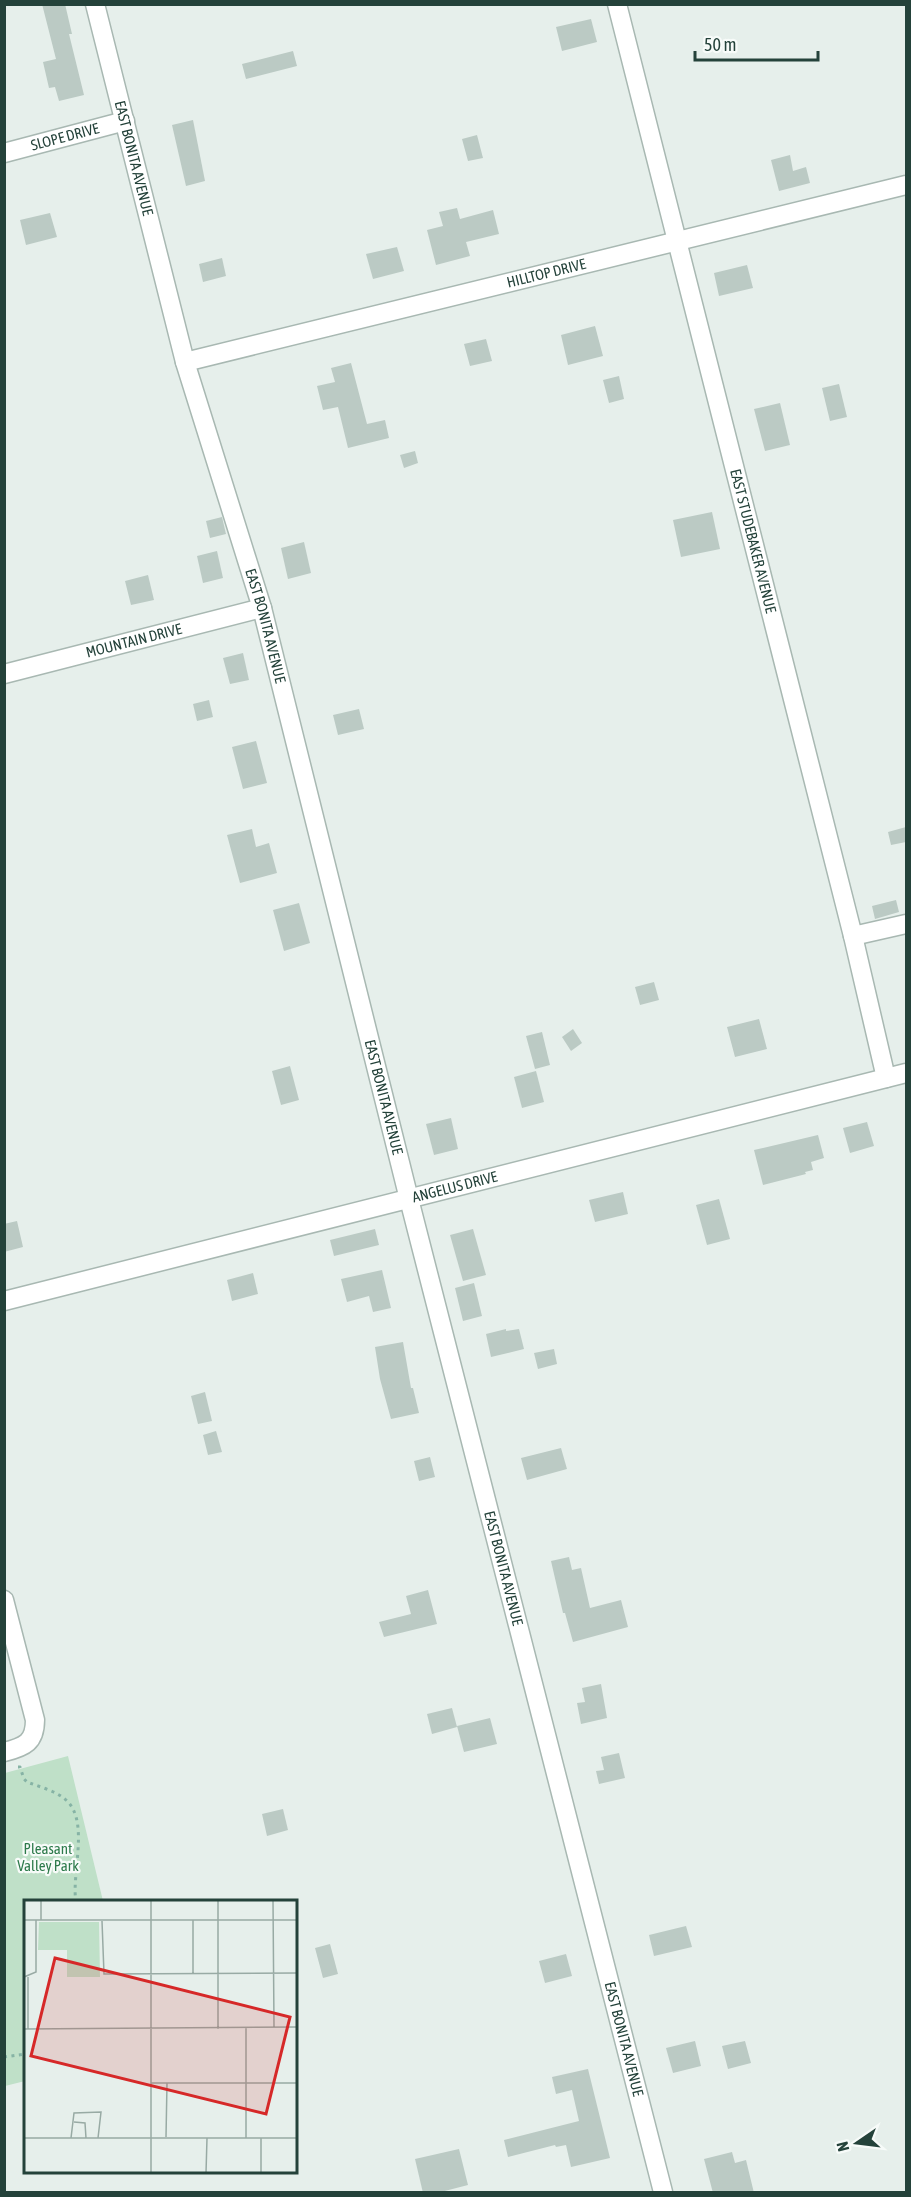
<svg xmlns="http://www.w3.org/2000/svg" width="911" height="2197" viewBox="0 0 911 2197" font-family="'Asap Condensed',sans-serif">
<rect width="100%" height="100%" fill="#e6efeb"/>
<polygon fill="#bfe0c8" points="68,1756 103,1901 26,1902 25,2081 5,2086 5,1773"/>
<g fill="#bbcac4">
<polygon points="42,4 65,4 72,34 69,34 84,95 59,101 55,87 49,88 43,62 56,59"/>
<polygon points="591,19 597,42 562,51 556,27"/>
<polygon points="293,51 297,66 246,79 242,64"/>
<polygon points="193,120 205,181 186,186 172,125"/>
<polygon points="477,135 483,158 468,161 462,139"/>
<polygon points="790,155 793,171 806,167 810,183 779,191 771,160"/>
<polygon points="457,208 460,219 493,210 499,234 466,242 470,256 436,265 427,230 443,226 439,212"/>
<polygon points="50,213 57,237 26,245 20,220"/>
<polygon points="397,247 404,271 373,279 366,254"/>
<polygon points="222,258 226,276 203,282 199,264"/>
<polygon points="747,265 753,288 719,296 714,273"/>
<polygon points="595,326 603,356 568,365 561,335"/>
<polygon points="486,339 492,361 470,366 464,344"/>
<polygon points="351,363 367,424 385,420 389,438 348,448 338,407 323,410 317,386 335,382 331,368"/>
<polygon points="619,376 624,399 609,403 603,380"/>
<polygon points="839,384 847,417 830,421 822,388"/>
<polygon points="780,403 790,445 765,451 754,409"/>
<polygon points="415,451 418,463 404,468 400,455"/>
<polygon points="712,512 720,549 681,557 673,520"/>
<polygon points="222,517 226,534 210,538 206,521"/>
<polygon points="304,542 311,573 288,579 281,548"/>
<polygon points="217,551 223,578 203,583 197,556"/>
<polygon points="148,575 154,600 131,605 125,581"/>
<polygon points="243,653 249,680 230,684 223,658"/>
<polygon points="209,700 213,717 197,721 193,704"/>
<polygon points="359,709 364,729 338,735 333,715"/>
<polygon points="256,741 267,783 243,789 232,747"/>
<polygon points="906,827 906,842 891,845 888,832"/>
<polygon points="252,829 256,847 269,843 277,873 240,883 227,835"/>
<polygon points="896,900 899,912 875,919 872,906"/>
<polygon points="299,903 310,943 284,951 273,910"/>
<polygon points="654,982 659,1000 640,1005 635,987"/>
<polygon points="759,1019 767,1049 735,1057 727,1027"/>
<polygon points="573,1029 582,1043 571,1051 562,1037"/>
<polygon points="542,1032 550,1065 535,1069 526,1036"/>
<polygon points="290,1066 299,1100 281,1105 272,1071"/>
<polygon points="536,1071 544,1102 522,1108 514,1077"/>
<polygon points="451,1118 458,1149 434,1155 426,1124"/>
<polygon points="867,1122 874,1146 850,1153 843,1128"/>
<polygon points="818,1135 824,1158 811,1162 813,1170 805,1172 806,1174 763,1185 754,1150"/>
<polygon points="623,1192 628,1214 595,1222 589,1200"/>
<polygon points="719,1199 730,1239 707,1245 696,1205"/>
<polygon points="17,1221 23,1247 4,1252 4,1224"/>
<polygon points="375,1229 379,1245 334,1256 330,1240"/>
<polygon points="473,1229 486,1275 463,1281 450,1235"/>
<polygon points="382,1270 391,1308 373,1312 369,1296 347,1302 341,1279"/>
<polygon points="253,1273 258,1294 232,1301 227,1280"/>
<polygon points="474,1283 482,1316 463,1321 455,1288"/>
<polygon points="506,1329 506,1331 519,1329 524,1349 491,1357 486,1334"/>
<polygon points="403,1342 411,1388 413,1388 419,1413 391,1419 380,1379 375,1347"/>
<polygon points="554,1349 557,1364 538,1369 534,1353"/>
<polygon points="205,1392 212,1421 198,1424 191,1396"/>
<polygon points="216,1431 222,1452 208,1455 203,1435"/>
<polygon points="561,1448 567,1469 527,1480 521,1458"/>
<polygon points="430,1457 435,1477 419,1481 414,1461"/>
<polygon points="569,1557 572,1570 581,1568 590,1608 621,1600 628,1627 573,1642 565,1613 563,1613 551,1561"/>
<polygon points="428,1590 437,1624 384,1637 379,1622 411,1614 406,1596"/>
<polygon points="601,1684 607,1718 581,1724 577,1703 585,1702 582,1688"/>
<polygon points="452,1708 457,1727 432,1734 427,1714"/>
<polygon points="490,1718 497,1744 464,1752 457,1726"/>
<polygon points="619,1753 625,1778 599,1784 596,1771 604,1770 601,1757"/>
<polygon points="283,1809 288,1830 267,1836 262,1814"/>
<polygon points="686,1926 692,1947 654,1956 649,1935"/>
<polygon points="330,1944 338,1974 323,1978 315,1948"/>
<polygon points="566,1954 572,1976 545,1983 539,1961"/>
<polygon points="695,2041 701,2066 673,2073 666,2048"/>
<polygon points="745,2041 751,2063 728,2069 722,2046"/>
<polygon points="588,2069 610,2158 571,2167 566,2145 556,2147 555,2145 508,2157 504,2140 579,2121 572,2090 556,2094 552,2077"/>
<polygon points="459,2149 468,2185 437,2193 423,2193 415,2159"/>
<polygon points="732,2152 735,2163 746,2160 754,2193 713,2193 704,2159"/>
</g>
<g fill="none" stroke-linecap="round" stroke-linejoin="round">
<g stroke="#a8b8b2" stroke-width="21">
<g id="minor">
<path id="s1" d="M95 4 185 362 262 608 409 1199 663 2192"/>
<path id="s2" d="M617 4 853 936 886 1078"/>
<path id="s3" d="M4 153 125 121"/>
<path id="s4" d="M185 362 906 185"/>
<path id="s5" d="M4 674 262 608"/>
<polyline points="853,936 906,924"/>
<path id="s6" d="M4 1301 906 1073"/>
<path d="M4 1600 35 1720C35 1742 25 1747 4 1752"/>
</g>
</g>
<g stroke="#86b3a5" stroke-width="3" stroke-dasharray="3 4.5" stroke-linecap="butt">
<path d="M18 1767H20L24 1779 27 1782C40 1787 56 1791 66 1800 90 1821 71 1874 76 1902"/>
<polyline points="4,2057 26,2054"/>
</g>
<use href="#minor" stroke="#fff" stroke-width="18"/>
</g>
<g text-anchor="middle" stroke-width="4.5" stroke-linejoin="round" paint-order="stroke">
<g font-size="15" fill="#24423a" stroke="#f7fbf9">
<text dy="5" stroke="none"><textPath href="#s3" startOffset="63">SLOPE DRIVE</textPath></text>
<text dy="5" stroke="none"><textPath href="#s1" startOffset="159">EAST BONITA AVENUE</textPath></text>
<text dy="5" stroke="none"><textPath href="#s4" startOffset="372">HILLTOP DRIVE</textPath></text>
<text dy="5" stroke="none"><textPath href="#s2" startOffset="554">EAST STUDEBAKER AVENUE</textPath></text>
<text dy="5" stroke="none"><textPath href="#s1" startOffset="645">EAST BONITA AVENUE</textPath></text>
<text dy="5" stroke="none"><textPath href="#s5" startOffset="134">MOUNTAIN DRIVE</textPath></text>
<text dy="5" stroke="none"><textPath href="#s1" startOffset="1131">EAST BONITA AVENUE</textPath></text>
<text dy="5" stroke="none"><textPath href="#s6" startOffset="465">ANGELUS DRIVE</textPath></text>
<text dy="5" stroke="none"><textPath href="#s1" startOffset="1617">EAST BONITA AVENUE</textPath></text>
<text dy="5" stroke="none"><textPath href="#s1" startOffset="2103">EAST BONITA AVENUE</textPath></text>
</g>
<g font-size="15" fill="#2d7a4b" stroke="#f7fbf9">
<text x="48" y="1854">Pleasant<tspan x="48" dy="17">Valley Park</tspan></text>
</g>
</g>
<g transform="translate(24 1900)">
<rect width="273" height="273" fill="#e6efeb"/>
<path d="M75 22 76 77H43V50H14L15 22Z" fill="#bfe0c8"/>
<path fill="none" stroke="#98aaa4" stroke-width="1.5" d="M17 0V20M127 0V273M194 0V129M249 0 250 127M0 20H273M78 21 80 74 273 73M169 73V20M0 77 12 72V20M4 77V129M0 129 273 127M127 183H273M50 222 61 223 62 238M142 237 143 183M0 238H273M47 238 50 213 77 212 74 238M222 238V127M237 238V273M182 273 183 238"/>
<path fill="#d62828" fill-opacity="0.15" stroke="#d62828" stroke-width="3" d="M31 58 266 117 242 214 7 156Z"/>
<rect width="273" height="273" fill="none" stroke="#24423a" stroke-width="3"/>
</g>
<rect width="911" height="2197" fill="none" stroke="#24423a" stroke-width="12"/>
<g transform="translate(857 2143) rotate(256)" stroke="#f7fbf9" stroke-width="4.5" paint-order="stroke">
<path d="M0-4.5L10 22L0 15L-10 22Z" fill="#24423a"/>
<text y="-9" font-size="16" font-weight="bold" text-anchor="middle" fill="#24423a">N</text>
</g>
<path d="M695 51v9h123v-9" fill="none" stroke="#24423a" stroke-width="3"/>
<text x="704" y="51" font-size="18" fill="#24423a" stroke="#f7fbf9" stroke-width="4.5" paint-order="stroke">50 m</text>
</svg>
